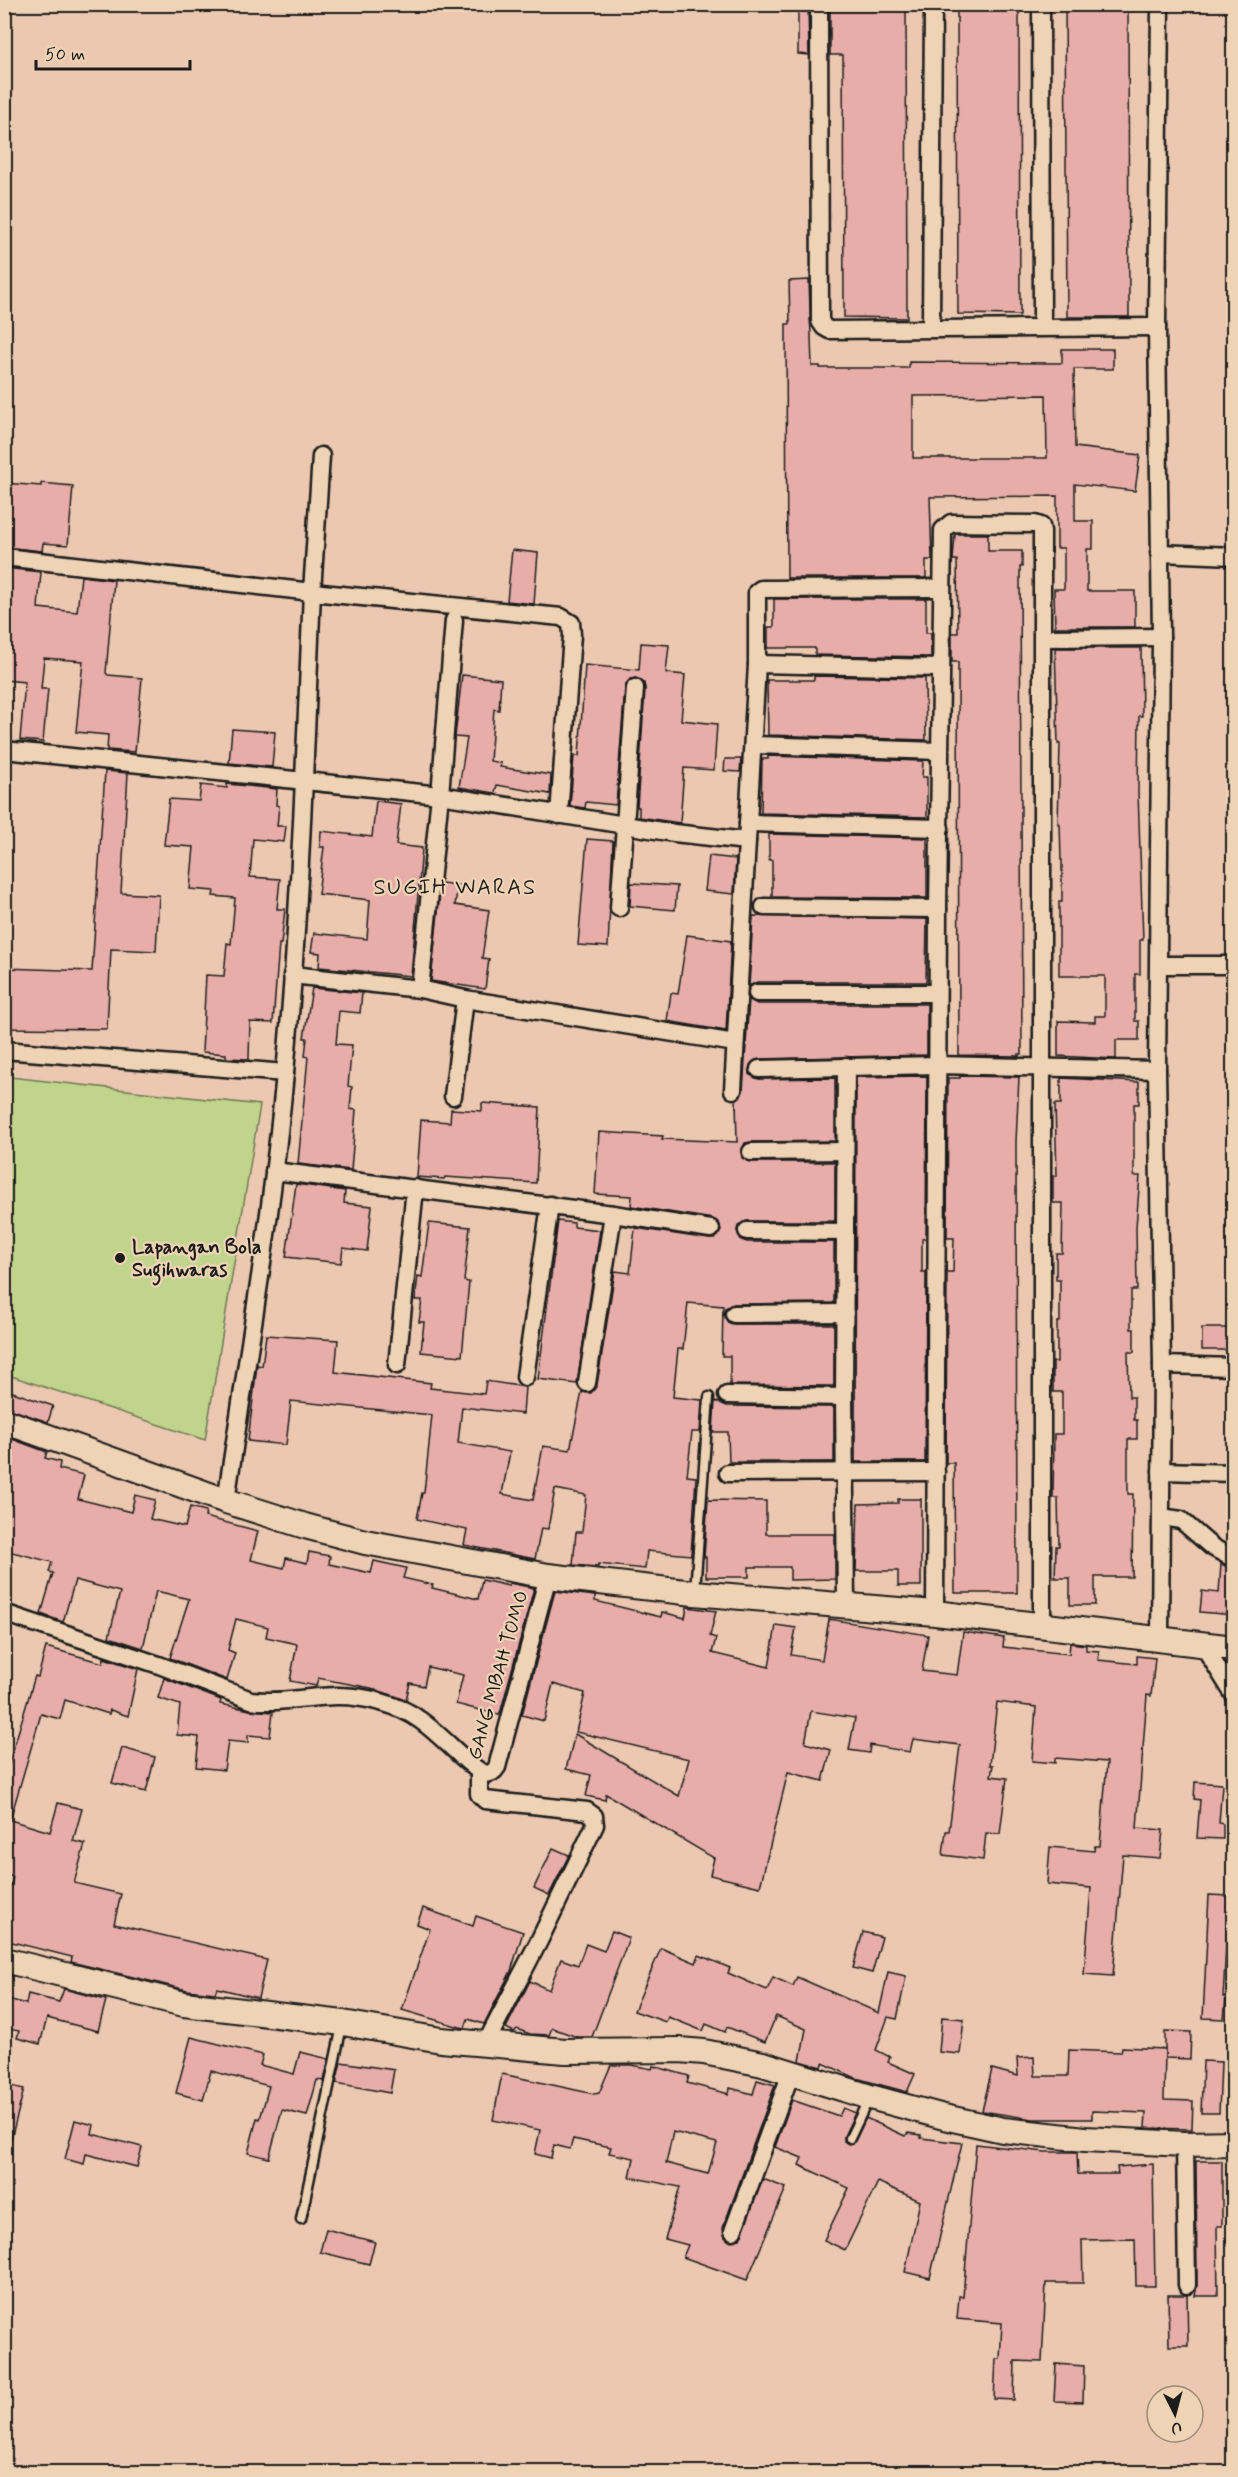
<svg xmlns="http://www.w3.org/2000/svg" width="1238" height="2477" viewBox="0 0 1238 2477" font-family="Mynerve,sans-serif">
<rect width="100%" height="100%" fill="#ecc8b1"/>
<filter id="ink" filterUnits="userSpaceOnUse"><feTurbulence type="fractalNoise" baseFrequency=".0167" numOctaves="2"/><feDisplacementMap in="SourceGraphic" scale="12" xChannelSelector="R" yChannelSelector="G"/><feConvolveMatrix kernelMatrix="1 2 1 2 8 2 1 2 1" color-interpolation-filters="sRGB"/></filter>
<g filter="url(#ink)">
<polygon fill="#c0d58b" stroke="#6e7854" stroke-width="1.5" points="10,1077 260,1105 205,1440 5,1374 4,1142"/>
<g fill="#e8ada9" stroke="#1c1c1c" stroke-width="1.5" fill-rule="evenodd">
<polygon points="798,4 808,4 809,55 798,54"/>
<polygon points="830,4 906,4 907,318 844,317 843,55 830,55"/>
<polygon points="957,4 1019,4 1020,315 958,314"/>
<polygon points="1065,4 1128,4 1129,317 1067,317"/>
<path d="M809 280 812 366H820V368H909V362L1062 363V349H1113V369H1074L1075 447 1140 455 1135 491 1075 484V521H1093V549H1087V591H1135V627H1055L1054 589H1064V548H1057V496L930 497 932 560H926V578H787L786 324H790L789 281ZM1046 395 1047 458H913V396Z"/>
<polygon points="4,483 41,486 41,483 73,486 68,545 43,543 42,551 4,547"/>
<polygon points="955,534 988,534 988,551 1022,551 1022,567 1020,567 1022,1054 1019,1054 1019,1056 959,1055 958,666 958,662 952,662 952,633 958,633 957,560 953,560"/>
<polygon points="512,550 538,553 534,604 507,601"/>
<polygon points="4,568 41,572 38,608 77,612 81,576 114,580 106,673 108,675 142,678 135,752 107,750 108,735 76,732 83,661 44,658 41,689 48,689 43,742 20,740 25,682 4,680 7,569"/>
<polygon points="774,599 926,599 926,633 931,633 931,657 815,655 815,648 768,648 768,627 774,627"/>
<polygon points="641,643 669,645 666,673 685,675 681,720 717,724 714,770 684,768 680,823 639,817 639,807 637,807 645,689 644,683 636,678 630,679 625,687 616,805 586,802 585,808 570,806 574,756 579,756 585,665 639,670"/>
<polygon points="1055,648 1141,648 1142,716 1139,716 1138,792 1143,940 1140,940 1140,974 1135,974 1135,1021 1139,1021 1139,1040 1116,1040 1116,1059 1058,1056 1058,1021 1095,1022 1095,1016 1105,1016 1105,976 1059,976 1059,902 1062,902 1062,860 1061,860 1060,824 1058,824 1060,744 1058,744"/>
<polygon points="462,675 501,679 499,710 494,709 490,761 501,763 500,767 551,775 550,794 497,785 495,793 459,787 467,738 455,737"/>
<polygon points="814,676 925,678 926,740 768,735 767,680 814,680"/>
<polygon points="232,729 275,732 272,767 229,763"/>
<polygon points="768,756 923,761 922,777 927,777 927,817 761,813 762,759 768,759"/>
<polygon points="725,759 741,759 740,772 724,771"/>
<polygon points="105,771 128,773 121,893 159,895 156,951 111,949 107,1029 4,1028 4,968 92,971"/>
<polygon points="227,784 277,789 276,805 279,806 277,826 286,826 284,842 253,839 250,877 280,879 277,909 285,909 281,944 279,944 273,1023 250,1022 249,1059 226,1058 226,1054 202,1052 206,975 224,976 227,943 231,944 235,898 213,896 214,891 190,889 194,847 164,845 169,799 199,801 201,785 227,788"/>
<polygon points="376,801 401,804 396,845 422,848 411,976 319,967 320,953 311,952 314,933 367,939 370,900 318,894 324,847 320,847 321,831 372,837"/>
<polygon points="769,834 927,838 927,898 772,897 772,860 769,860"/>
<polygon points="587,839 613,841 608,947 578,945"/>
<polygon points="709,856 736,859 734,894 705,891"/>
<polygon points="441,883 458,885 455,905 489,910 482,958 489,959 485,989 431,981"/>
<polygon points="631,883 677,886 675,910 630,906"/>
<polygon points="753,916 927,919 926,982 757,982 749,986"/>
<polygon points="687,935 731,941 726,1031 667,1021 671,993 678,994"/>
<polygon points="312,988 362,993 360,1013 339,1011 336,1044 352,1045 348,1086 352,1087 350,1109 356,1110 351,1170 298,1164 308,1057 305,1056 307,1038 304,1038"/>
<polygon points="749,999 757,1004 927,1004 927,1055 759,1059 750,1065 750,1075 759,1079 835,1078 835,1141 751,1142 745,1143 741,1152 742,1158 751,1162 835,1162 835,1221 747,1221 738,1225 737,1231 741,1240 747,1242 834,1242 834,1303 734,1304 725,1308 724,1315 728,1323 734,1324 834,1324 834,1386 730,1385 730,1356 722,1356 723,1306 688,1303 683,1349 678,1349 673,1397 702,1400 700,1432 692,1432 687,1476 696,1477 691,1555 647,1551 645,1569 598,1564 598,1567 573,1565 576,1532 582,1532 586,1495 555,1489 548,1529 541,1528 535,1559 464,1545 467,1530 417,1519 422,1493 424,1493 432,1415 291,1401 286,1445 248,1441 257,1365 262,1366 266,1335 338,1340 335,1372 431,1383 430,1388 484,1394 486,1381 525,1387 523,1414 462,1407 458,1443 510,1452 502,1494 533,1500 543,1446 570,1450 582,1392 591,1393 597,1385 615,1271 630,1273 635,1228 709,1239 715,1239 721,1231 720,1225 713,1219 631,1206 632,1196 595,1194 599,1132 663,1136 662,1139 737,1142 736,1100 741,1096 743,1091"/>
<polygon points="927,1076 926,1238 922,1239 922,1272 926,1272 925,1462 855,1462 856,1077"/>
<polygon points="960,1076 1019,1077 1016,1142 1017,1593 955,1593 954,1463 946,1463 947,1272 953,1272 954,1238 947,1238 948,1078 960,1078"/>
<polygon points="1061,1078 1139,1082 1139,1104 1134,1104 1134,1176 1140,1176 1136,1227 1137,1290 1131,1290 1131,1329 1134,1329 1134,1352 1128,1352 1129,1397 1134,1397 1134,1420 1137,1420 1137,1439 1128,1439 1128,1494 1133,1494 1132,1577 1095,1577 1095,1605 1070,1605 1070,1578 1055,1578 1056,1546 1059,1546 1058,1498 1053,1498 1054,1434 1062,1434 1062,1392 1053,1392 1053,1362 1057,1362 1057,1322 1060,1322 1060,1280 1056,1280 1056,1253 1062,1253 1063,1203 1053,1203 1053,1176 1057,1176 1055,1104 1061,1104"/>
<polygon points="482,1103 540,1107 536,1183 445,1177 444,1179 417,1177 421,1120 450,1122 451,1109 482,1111"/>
<polygon points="296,1184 345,1191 344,1203 372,1206 367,1251 343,1248 341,1263 286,1257"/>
<polygon points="558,1221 574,1223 574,1227 600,1230 577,1384 538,1379"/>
<polygon points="429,1223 470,1227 464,1281 469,1282 462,1356 421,1352 424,1322 419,1322 422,1300 415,1300 418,1276 422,1277"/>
<rect x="1202" y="1328" width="29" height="22"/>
<polygon points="4,1389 53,1406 48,1422 4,1407"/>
<polygon points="715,1401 727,1406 834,1407 834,1462 729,1462 728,1432 713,1432"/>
<polygon points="4,1436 47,1452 45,1458 60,1462 59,1469 84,1475 78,1499 131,1512 135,1495 155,1500 150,1519 185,1527 190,1507 206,1511 205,1517 258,1531 251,1560 284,1568 286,1558 307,1563 309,1552 330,1556 329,1564 371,1573 374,1561 406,1568 403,1578 433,1585 432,1588 478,1599 482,1580 509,1586 509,1583 534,1588 501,1710 499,1715 456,1704 463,1675 428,1667 424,1686 410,1683 406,1700 371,1688 318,1678 316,1686 290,1681 297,1644 266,1637 268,1627 236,1619 228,1650 235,1653 227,1680 170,1658 189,1599 156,1591 143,1648 109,1637 120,1592 75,1580 63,1622 41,1614 53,1573 49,1572 52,1562 4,1550"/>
<polygon points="898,1499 921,1499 921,1586 898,1586 898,1571 856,1571 858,1504 898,1503"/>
<polygon points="708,1500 766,1501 766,1534 835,1534 835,1579 790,1580 790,1567 749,1567 749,1577 706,1577 706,1557 704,1557"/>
<polygon points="1221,1564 1233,1569 1233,1615 1200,1612 1202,1591 1219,1593"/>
<polygon points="555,1591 595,1596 595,1601 661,1617 662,1612 685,1618 687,1607 716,1611 710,1636 716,1638 712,1653 769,1667 776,1625 796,1628 791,1655 822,1660 829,1619 928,1635 922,1671 957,1675 963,1632 1004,1638 1003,1647 1069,1654 1070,1643 1086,1645 1086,1650 1099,1651 1098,1660 1137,1664 1137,1656 1155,1658 1151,1696 1147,1695 1137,1828 1163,1830 1160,1858 1123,1855 1113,1976 1084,1974 1091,1888 1047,1884 1050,1847 1094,1851 1095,1846 1100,1846 1107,1762 1055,1758 1055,1763 1032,1761 1036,1707 997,1702 990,1765 993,1765 991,1776 1007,1778 1000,1834 986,1833 983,1860 943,1855 946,1831 949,1831 960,1745 913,1739 910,1752 870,1745 869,1753 849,1750 855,1718 811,1711 805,1743 831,1750 823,1781 788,1772 760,1887 710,1875 714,1858 606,1794 605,1800 586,1796 591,1775 566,1769 575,1734 679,1796 689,1759 576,1732 585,1693 553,1684 544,1721 522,1715"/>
<polygon points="46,1647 103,1663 104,1658 138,1669 128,1716 110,1710 109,1714 65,1700 60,1719 41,1714 10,1820 50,1832 58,1803 82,1809 73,1841 85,1844 74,1883 121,1894 114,1924 267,1960 258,1998 217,1988 215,1993 187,1990 71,1962 72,1957 4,1940 4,1909 13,1877 4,1874 4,1780 35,1676 38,1677"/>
<polygon points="164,1678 221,1700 220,1704 250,1710 273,1712 270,1737 248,1735 248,1743 228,1741 224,1770 196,1767 199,1737 177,1735 180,1705 158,1698"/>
<polygon points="122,1748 155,1757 146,1792 112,1783"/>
<polygon points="1195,1782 1222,1784 1219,1823 1223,1824 1223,1839 1197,1838 1200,1800 1194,1799"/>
<polygon points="553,1848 569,1855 549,1895 534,1888"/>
<polygon points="1209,1895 1229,1896 1223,1997 1226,1997 1224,2019 1203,2018"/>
<polygon points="423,1908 473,1926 476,1916 523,1932 511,1971 484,2024 468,2019 465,2028 460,2027 402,2010 430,1929 417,1924"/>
<polygon points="612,1931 629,1938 592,2037 577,2037 552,2028 549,2035 530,2034 517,2029 514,2032 506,2028 530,1981 549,1990 561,1959 578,1965 586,1944 604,1951"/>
<polygon points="863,1932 882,1937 872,1973 853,1968"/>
<polygon points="661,1948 696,1963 699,1955 730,1968 728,1973 767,1990 773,1977 793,1986 797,1977 879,2013 888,1972 906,1976 897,2019 888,2017 876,2050 890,2057 888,2062 915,2074 907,2092 856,2078 823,2063 822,2067 800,2061 806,2029 776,2016 765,2042 727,2027 725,2032 706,2024 703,2031 668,2017 666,2022 634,2011"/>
<polygon points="64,1989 106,2000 98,2031 47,2018 40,2044 17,2038 19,2031 4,2028 4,1998 26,2004 28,1994 59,2002"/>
<polygon points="942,2017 964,2019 960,2054 939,2052"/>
<polygon points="1165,2031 1191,2032 1190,2059 1165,2058"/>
<polygon points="191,2037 263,2055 260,2065 294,2074 300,2052 329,2059 324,2081 317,2080 307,2116 282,2110 269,2158 248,2153 257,2118 260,2119 269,2086 211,2071 203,2100 176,2093"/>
<polygon points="1122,2047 1165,2049 1164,2100 1193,2101 1192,2129 1145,2128 1146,2113 1092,2111 1092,2119 1033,2119 982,2111 992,2069 1018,2076 1017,2058 1034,2057 1035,2076 1068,2076 1069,2050 1121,2052"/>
<polygon points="1203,2061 1221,2062 1219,2113 1201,2113"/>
<polygon points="341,2062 394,2070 390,2093 336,2083"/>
<path d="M611 2065H631L652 2069 653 2066 689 2076 687 2083 729 2094 730 2088 753 2094 757 2080 775 2085 723 2228 725 2237 729 2241 740 2239 763 2179 786 2188 747 2280 683 2257 688 2245 665 2239 680 2187 630 2177 634 2158 609 2153 611 2147 573 2139 570 2149 554 2145 551 2158 535 2154 540 2130 493 2120 502 2074 594 2094 599 2093ZM673 2132 717 2143 708 2174 666 2163Z"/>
<polygon points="4,2084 24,2089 10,2143 4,2142"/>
<polygon points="792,2100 839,2116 843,2108 855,2113 844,2136 844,2141 848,2144 855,2141 866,2118 905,2136 908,2133 921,2135 921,2138 962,2143 930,2278 905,2272 920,2201 878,2182 845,2250 824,2240 849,2188 799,2165 802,2158 775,2147"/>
<polygon points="75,2120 94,2125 92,2134 142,2147 137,2167 86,2154 84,2164 65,2159"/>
<polygon points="976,2144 1045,2152 1077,2152 1078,2174 1118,2174 1117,2167 1153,2164 1155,2286 1136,2286 1135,2239 1082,2240 1083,2283 1046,2283 1042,2362 1015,2361 1014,2400 994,2399 996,2359 1000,2359 1002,2323 957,2319 959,2296 963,2296"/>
<polygon points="1196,2161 1222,2161 1222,2226 1217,2226 1218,2296 1195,2296 1197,2285"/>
<polygon points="326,2229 375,2242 369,2264 320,2252"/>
<polygon points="1168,2295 1187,2295 1188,2346 1169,2346"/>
<polygon points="1056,2364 1084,2366 1083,2402 1054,2401"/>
</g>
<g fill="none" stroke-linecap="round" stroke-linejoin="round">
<g stroke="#1c1c1c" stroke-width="13">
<g id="lane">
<polyline points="695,1591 709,1397"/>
<polyline points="850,2138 868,2100"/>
<polyline points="301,2219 342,2026"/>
</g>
</g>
<g stroke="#1c1c1c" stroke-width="21">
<g id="street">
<polyline points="819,4 820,321 824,327 829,330 1157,327"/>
<polyline points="1041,4 1042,327"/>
<polyline points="931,327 933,4"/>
<polyline points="1159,553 1234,556"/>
<polyline points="4,557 312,592 321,456"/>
<polyline points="1043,638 1161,637"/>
<polyline points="757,664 940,668"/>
<polyline points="753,745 939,751"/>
<polyline points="4,750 440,795 674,833 747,841"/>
<polyline points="748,823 940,828"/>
<polyline points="764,907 938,909"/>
<polyline points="619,908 635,688"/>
<polyline points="1160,965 1234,965"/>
<polyline points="292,975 420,989 465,999 453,1096"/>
<polyline points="420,989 440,795 454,620"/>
<polyline points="757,993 937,993"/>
<polyline points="465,999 735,1043"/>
<polyline points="4,1050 285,1073"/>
<polyline points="846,1066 844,1397 846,1604"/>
<polyline points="759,1069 937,1065 1157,1070"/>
<polyline points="733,1090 757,664 757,592 761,589 941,588"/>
<polyline points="751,1152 845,1151"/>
<polyline points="274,1171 613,1214 587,1383"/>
<polyline points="613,1214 711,1229"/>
<polyline points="747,1231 845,1232"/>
<polyline points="734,1314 845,1313"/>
<polyline points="397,1365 415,1188"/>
<polyline points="1162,1365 1234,1367"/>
<polyline points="525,1377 550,1205"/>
<polyline points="727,1395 844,1397"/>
<polyline points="1161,1471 1234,1473"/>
<polyline points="728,1473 936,1472"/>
<path d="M226 1501C247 1359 272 1216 285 1073 300 913 305 752 312 592L561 617 571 623 572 635 559 815"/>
<polyline points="1161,1517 1181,1520 1212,1547 1234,1559"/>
<path d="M4 1613 159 1665 251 1700C280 1704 308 1696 338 1696 364 1696 399 1704 420 1720 441 1735 459 1756 479 1771 487 1775 492 1775 497 1767L548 1576"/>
<polyline points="935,1613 938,909 943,530 951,523 1035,524 1041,526 1042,531 1042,1624"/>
<polyline points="1160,1640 1162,1365 1157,1070 1161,637 1157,327 1160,4"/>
<polyline points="1203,1645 1234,1695"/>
<polyline points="479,1771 479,1794 485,1800 587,1811 594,1816 595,1825 539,1941 486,2043"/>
<polyline points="1185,2144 1187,2285"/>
<polyline points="733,2231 791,2073"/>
</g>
</g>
<g stroke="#1c1c1c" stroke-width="28">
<g id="secondary">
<polyline points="4,1421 226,1501 305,1526 365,1542 548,1576 694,1593 935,1613 1234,1648"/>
<polyline points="4,1960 184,2004 343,2023 441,2040 565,2051 679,2050 704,2052 763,2064 870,2097 944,2117 1003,2130 1085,2139 1185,2144 1234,2143"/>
</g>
</g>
<use href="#lane" stroke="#eed3b5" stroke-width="8"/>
<use href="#street" stroke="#eed3b5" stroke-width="16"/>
<use href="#secondary" stroke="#eed3b5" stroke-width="24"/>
</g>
</g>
<circle fill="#1c1c1c" stroke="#eed3b5" stroke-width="2" cx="120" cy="1258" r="6"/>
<g text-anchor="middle" stroke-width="4.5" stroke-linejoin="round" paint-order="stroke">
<g font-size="20" font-weight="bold" fill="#1c1c1c" stroke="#eed3b5" text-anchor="start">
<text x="132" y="1253">Lapangan Bola<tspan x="132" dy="23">Sugihwaras</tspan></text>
</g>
<g font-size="20" fill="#1c1c1c" stroke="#eed3b5">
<text transform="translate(497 1675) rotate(-74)" y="7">GANG MBAH TOMO</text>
</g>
<g font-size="22" letter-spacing="1.5" fill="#1c1c1c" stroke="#eed3b5">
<text x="455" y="894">SUGIH WARAS</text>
</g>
</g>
<rect width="1238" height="2477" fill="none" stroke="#eed3b5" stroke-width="24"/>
<rect x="12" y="12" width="1214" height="2453" fill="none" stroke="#1c1c1c" stroke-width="2" filter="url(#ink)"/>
<g transform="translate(1175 2414) rotate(174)"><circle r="28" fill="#eed3b5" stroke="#9a8a78" stroke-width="1.5"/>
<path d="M0-4.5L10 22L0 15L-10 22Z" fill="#1c1c1c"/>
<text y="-9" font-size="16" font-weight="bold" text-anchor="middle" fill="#1c1c1c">U</text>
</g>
<path d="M36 60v9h154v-9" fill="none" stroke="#1c1c1c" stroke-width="3"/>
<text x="45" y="60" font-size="18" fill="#1c1c1c" stroke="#eed3b5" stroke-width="4.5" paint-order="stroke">50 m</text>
</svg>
